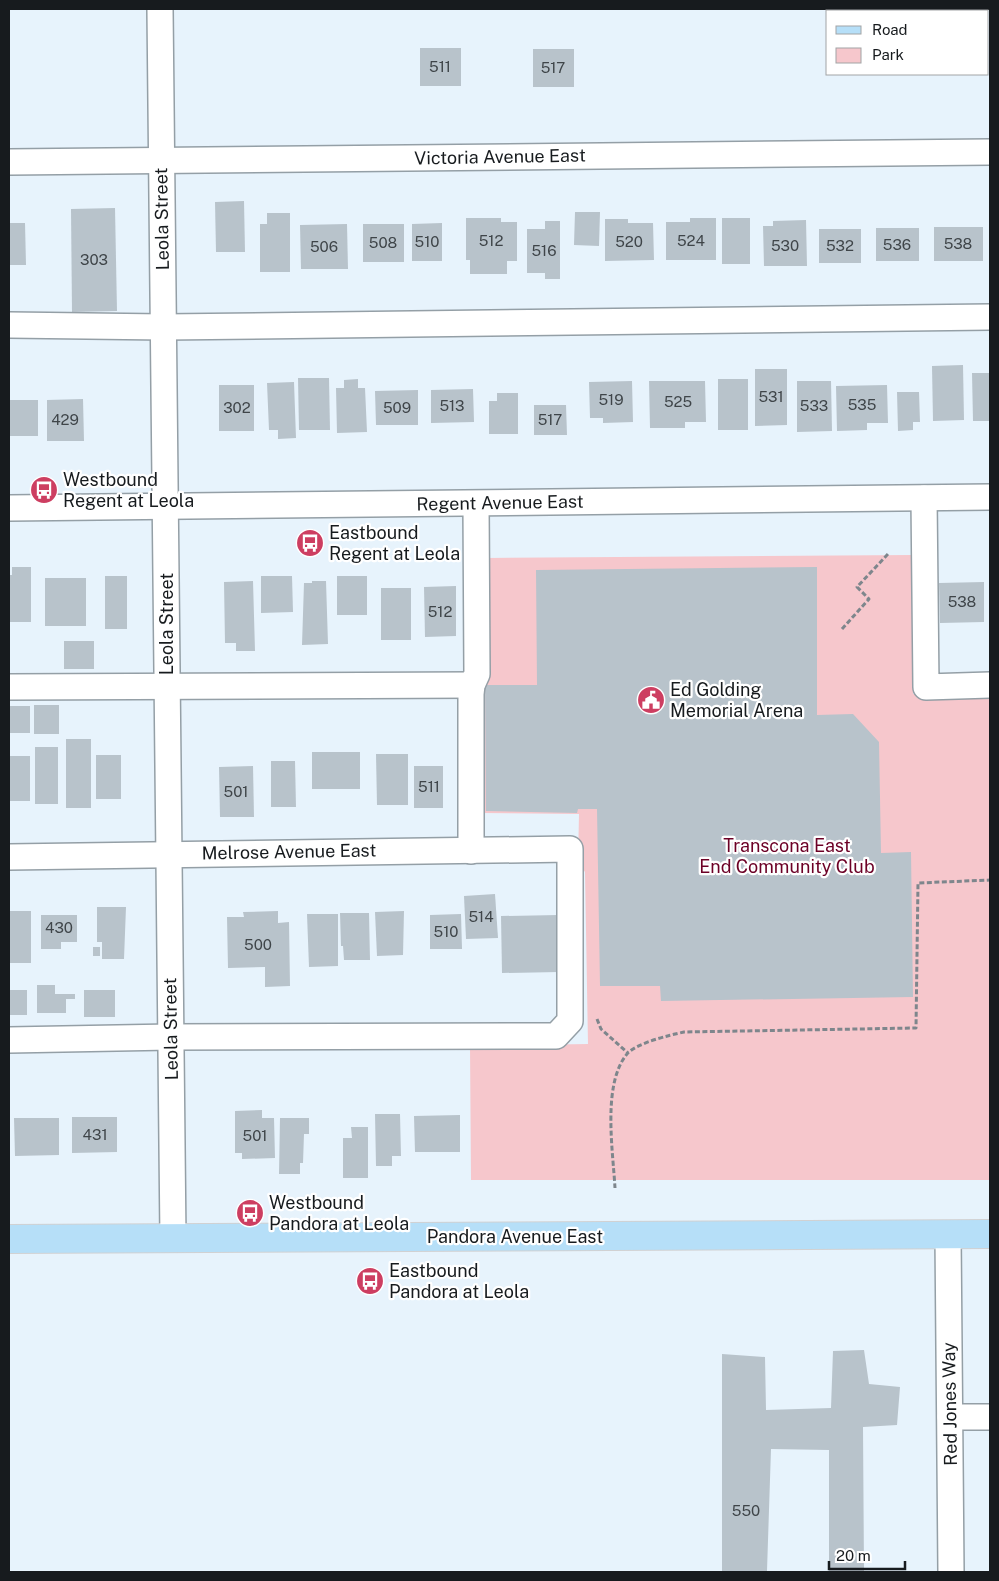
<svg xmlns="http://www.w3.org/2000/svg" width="999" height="1581" viewBox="0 0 999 1581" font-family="'Public Sans',sans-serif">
<rect width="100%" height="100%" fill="#e7f3fc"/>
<polygon fill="#f6c7cc" points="912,555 913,694 990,694 990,1180 471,1180 470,1046 588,1044 585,872 578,862 579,814 482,813 482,685 487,558"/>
<g fill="#b8c3cb">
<rect x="420" y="48" width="41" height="38"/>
<rect x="533" y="49" width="41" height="38"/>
<polygon points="244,201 245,252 216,252 215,202"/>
<polygon points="115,208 117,311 72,312 71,209"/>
<polygon points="575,212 600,212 599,246 574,245"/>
<polygon points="267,213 290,213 290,272 260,272 260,224 267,224"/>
<polygon points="466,218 501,218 501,222 517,222 517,261 507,261 507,274 470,274 470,260 466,260"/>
<polygon points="690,218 716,218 716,260 666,260 666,222 690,222"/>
<rect x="722" y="218" width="28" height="46"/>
<polygon points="605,219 628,219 628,223 653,223 654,260 605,261"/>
<polygon points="806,220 807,266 764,266 763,226 773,226 773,221"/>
<polygon points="545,221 560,221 560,279 545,279 545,273 527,273 527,229 545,229"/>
<polygon points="9,223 25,223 26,265 9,265"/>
<polygon points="442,223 442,261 412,261 412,224"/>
<polygon points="347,224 348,269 301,269 300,225"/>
<rect x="363" y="224" width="41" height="38"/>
<rect x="934" y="227" width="49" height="34"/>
<rect x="876" y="228" width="43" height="33"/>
<rect x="819" y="229" width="42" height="34"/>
<polygon points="963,365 964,420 933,421 932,366"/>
<polygon points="755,369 787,369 787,425 755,426"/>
<polygon points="972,373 990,373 990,421 973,421"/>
<polygon points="298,378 329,378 330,430 299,430"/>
<polygon points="358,379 358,388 365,388 367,432 337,433 336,388 344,388 344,380"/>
<rect x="718" y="379" width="30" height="51"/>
<polygon points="632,381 633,422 603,423 603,418 590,418 589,382"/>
<polygon points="649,381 705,381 706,422 685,422 685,428 650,428"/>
<polygon points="797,381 831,381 832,431 797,432"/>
<polygon points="294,382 296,438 278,439 278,430 269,430 267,383"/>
<rect x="219" y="385" width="35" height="46"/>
<polygon points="887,385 888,423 867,423 867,430 837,431 836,386"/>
<polygon points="473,389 474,422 431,423 431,390"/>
<polygon points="418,390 418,425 376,425 375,391"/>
<polygon points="897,392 919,392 920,422 913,422 913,430 898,431"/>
<polygon points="497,393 518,393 518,434 489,434 489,401 497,401"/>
<polygon points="83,399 84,441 47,441 47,400"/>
<rect x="9" y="400" width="29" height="36"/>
<polygon points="534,405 566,405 567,435 534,435"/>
<polygon points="12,567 31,567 31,622 9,622 9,575 12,575"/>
<polygon points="817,567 817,715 853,714 879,742 881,853 911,852 913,997 661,1001 660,986 600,986 597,809 578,809 577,813 486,811 485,685 537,685 536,570"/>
<rect x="105" y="576" width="22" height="53"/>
<polygon points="261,576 292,576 293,612 261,613"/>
<rect x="337" y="576" width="30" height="39"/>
<rect x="45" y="578" width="41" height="48"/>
<polygon points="253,581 255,651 236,651 236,643 225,643 224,582"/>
<polygon points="312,581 326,581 328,644 302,645 304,583 312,583"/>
<polygon points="984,582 984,622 940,623 939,583"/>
<polygon points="456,586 456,636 425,637 424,587"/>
<rect x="381" y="588" width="30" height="52"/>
<rect x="64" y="641" width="30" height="28"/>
<rect x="34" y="705" width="25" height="29"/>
<rect x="9" y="706" width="21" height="27"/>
<rect x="66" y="739" width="25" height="69"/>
<rect x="35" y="747" width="23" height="57"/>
<rect x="312" y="752" width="48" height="37"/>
<polygon points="376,754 408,754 408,805 377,805"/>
<rect x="96" y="755" width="25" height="44"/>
<rect x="9" y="756" width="21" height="45"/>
<polygon points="271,761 295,761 296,807 271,807"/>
<polygon points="253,766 254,817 220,817 219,767"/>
<rect x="414" y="766" width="29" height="42"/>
<polygon points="495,894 498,938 466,939 464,896"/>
<polygon points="97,907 126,907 124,959 102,959 102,942 97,942"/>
<rect x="9" y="911" width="22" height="52"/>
<polygon points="278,911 278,923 289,922 290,986 265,987 265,967 228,968 227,917 244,917 243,912"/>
<polygon points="404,911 403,955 377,956 375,912"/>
<polygon points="340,913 369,913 370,960 344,960 343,946 341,946"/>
<polygon points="307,914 338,914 338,966 309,967"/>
<polygon points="461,914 462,949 430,949 430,915"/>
<polygon points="41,915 77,915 77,942 61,942 61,949 41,949"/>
<polygon points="558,915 559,972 502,973 501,916"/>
<rect x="93" y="947" width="7" height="9"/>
<polygon points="37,985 55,985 55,994 75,994 75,999 66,999 66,1013 37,1013"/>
<rect x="9" y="990" width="18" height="25"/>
<rect x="84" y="990" width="31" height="27"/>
<polygon points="262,1110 262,1118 274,1118 275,1158 242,1159 242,1153 235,1153 235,1111"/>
<polygon points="375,1114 400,1114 401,1156 392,1156 392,1166 376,1166"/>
<polygon points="460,1115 460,1152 415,1152 414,1116"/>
<polygon points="72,1117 117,1117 117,1152 72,1153"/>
<polygon points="14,1118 59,1118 59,1155 15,1156"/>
<polygon points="280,1118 309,1118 309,1134 304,1134 303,1163 300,1163 300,1174 279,1174"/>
<polygon points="351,1127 368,1127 368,1178 343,1178 343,1138 352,1138"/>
<polygon points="864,1350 869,1384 900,1387 897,1425 863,1427 864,1572 829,1572 829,1450 771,1449 767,1571 722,1572 722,1354 765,1357 766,1410 831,1408 833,1351"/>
</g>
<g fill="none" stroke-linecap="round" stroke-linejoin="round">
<g stroke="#949fa6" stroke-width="28">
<g id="minor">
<polyline points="160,9 173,1239"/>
<polyline points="9,162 990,152"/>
<polyline points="9,325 164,327 990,317"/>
<polyline points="924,498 926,687 990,685"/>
<polyline points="9,508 990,497"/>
<polyline points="9,687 472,685"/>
<polyline points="471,851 471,694 472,685 477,674 476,504"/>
<polyline points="9,857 570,849 570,1021 556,1036 171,1037 9,1040"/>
<polyline points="948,1235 951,1572"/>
<polyline points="950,1417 990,1417"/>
</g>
</g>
<g stroke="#d1d1d2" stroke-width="30">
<polyline id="major" points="9,1239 990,1234"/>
</g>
<g stroke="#7e868c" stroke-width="3" stroke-dasharray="5 2.5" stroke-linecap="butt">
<polyline points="842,629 869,599 857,587 888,554"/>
<polyline points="597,1019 601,1029 628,1053"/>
<path d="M615 1188C613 1151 602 1084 627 1054 636 1043 670 1035 684 1032L916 1028 918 883 990 880"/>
</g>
<use href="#minor" stroke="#fff" stroke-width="25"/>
<use href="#major" stroke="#b6dff8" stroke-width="28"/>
</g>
<defs>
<g id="bus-disc" transform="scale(1.4375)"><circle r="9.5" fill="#cd3e61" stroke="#fff"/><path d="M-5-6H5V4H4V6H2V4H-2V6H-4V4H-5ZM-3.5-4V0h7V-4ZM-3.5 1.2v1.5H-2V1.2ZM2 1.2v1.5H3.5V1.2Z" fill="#fff"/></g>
<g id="civic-disc" transform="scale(1.4375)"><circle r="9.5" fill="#cd3e61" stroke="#fff"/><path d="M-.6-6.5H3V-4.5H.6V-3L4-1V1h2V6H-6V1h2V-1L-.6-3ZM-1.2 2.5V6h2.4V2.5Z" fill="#fff"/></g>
</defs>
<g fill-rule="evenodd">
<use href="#bus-disc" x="44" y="490"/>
<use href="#bus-disc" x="310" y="543"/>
<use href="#civic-disc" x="651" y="700"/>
<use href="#bus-disc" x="250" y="1213"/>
<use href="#bus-disc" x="370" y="1281"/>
</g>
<g text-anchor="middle" stroke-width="4.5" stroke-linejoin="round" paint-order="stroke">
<g font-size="15" fill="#3f4549">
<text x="440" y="72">511</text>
<text x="553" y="73">517</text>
<text x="491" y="246">512</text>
<text x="691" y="246">524</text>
<text x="427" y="247">510</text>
<text x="629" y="247">520</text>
<text x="383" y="248">508</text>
<text x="958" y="249">538</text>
<text x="897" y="250">536</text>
<text x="785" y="251">530</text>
<text x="840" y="251">532</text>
<text x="324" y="252">506</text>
<text x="544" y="256">516</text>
<text x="94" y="265">303</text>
<text x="771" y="402">531</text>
<text x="611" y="405">519</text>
<text x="678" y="407">525</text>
<text x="862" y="410">535</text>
<text x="452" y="411">513</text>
<text x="814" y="411">533</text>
<text x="237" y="413">302</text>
<text x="397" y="413">509</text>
<text x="65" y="425">429</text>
<text x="550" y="425">517</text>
<text x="962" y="607">538</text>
<text x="440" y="617">512</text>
<text x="429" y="792">511</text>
<text x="236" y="797">501</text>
<text x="481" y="922">514</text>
<text x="59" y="933">430</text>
<text x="446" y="937">510</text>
<text x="258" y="950">500</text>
<text x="95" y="1140">431</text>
<text x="255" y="1141">501</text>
<text x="746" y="1516">550</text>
</g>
<g font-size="18" fill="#171b1e" stroke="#fff">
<text transform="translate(500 157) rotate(-1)" y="6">Victoria Avenue East</text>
<text transform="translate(162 219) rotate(-91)" y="6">Leola Street</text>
<text transform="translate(500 503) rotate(-1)" y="6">Regent Avenue East</text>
<text transform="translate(167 624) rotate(-90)" y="6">Leola Street</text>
<text transform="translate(289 852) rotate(-1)" y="6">Melrose Avenue East</text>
<text transform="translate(171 1029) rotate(-91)" y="6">Leola Street</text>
<text x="515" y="1243">Pandora Avenue East</text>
<text transform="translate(950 1404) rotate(-91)" y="6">Red Jones Way</text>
</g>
<g font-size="18" fill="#171b1e" stroke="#fff" text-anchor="start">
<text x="63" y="486">Westbound<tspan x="63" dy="21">Regent at Leola</tspan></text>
<text x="329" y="539">Eastbound<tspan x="329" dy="21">Regent at Leola</tspan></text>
<text x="670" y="696">Ed Golding<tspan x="670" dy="21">Memorial Arena</tspan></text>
<text x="269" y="1209">Westbound<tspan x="269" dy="21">Pandora at Leola</tspan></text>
<text x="389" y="1277">Eastbound<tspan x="389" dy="21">Pandora at Leola</tspan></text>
</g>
<g font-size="18" fill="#6c0026" stroke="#fff">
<text x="787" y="852">Transcona East<tspan x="787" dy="21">End Community Club</tspan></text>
</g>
</g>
<rect width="999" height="1581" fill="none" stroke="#171b1e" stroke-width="20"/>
<rect x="826" y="10" width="162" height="65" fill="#ffffff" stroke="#a2a4a5"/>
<rect x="836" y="26" width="25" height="8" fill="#b6dff8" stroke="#a2a4a5"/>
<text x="872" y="35" font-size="15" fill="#171b1e">Road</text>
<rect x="836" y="48" width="25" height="15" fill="#f6c7cc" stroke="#a2a4a5"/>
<text x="872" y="60" font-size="15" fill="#171b1e">Park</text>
<path d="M829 1561v8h76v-8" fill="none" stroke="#171b1e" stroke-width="2.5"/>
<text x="836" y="1561" font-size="15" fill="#171b1e" stroke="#ffffff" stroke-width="4" paint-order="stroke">20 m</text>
</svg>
